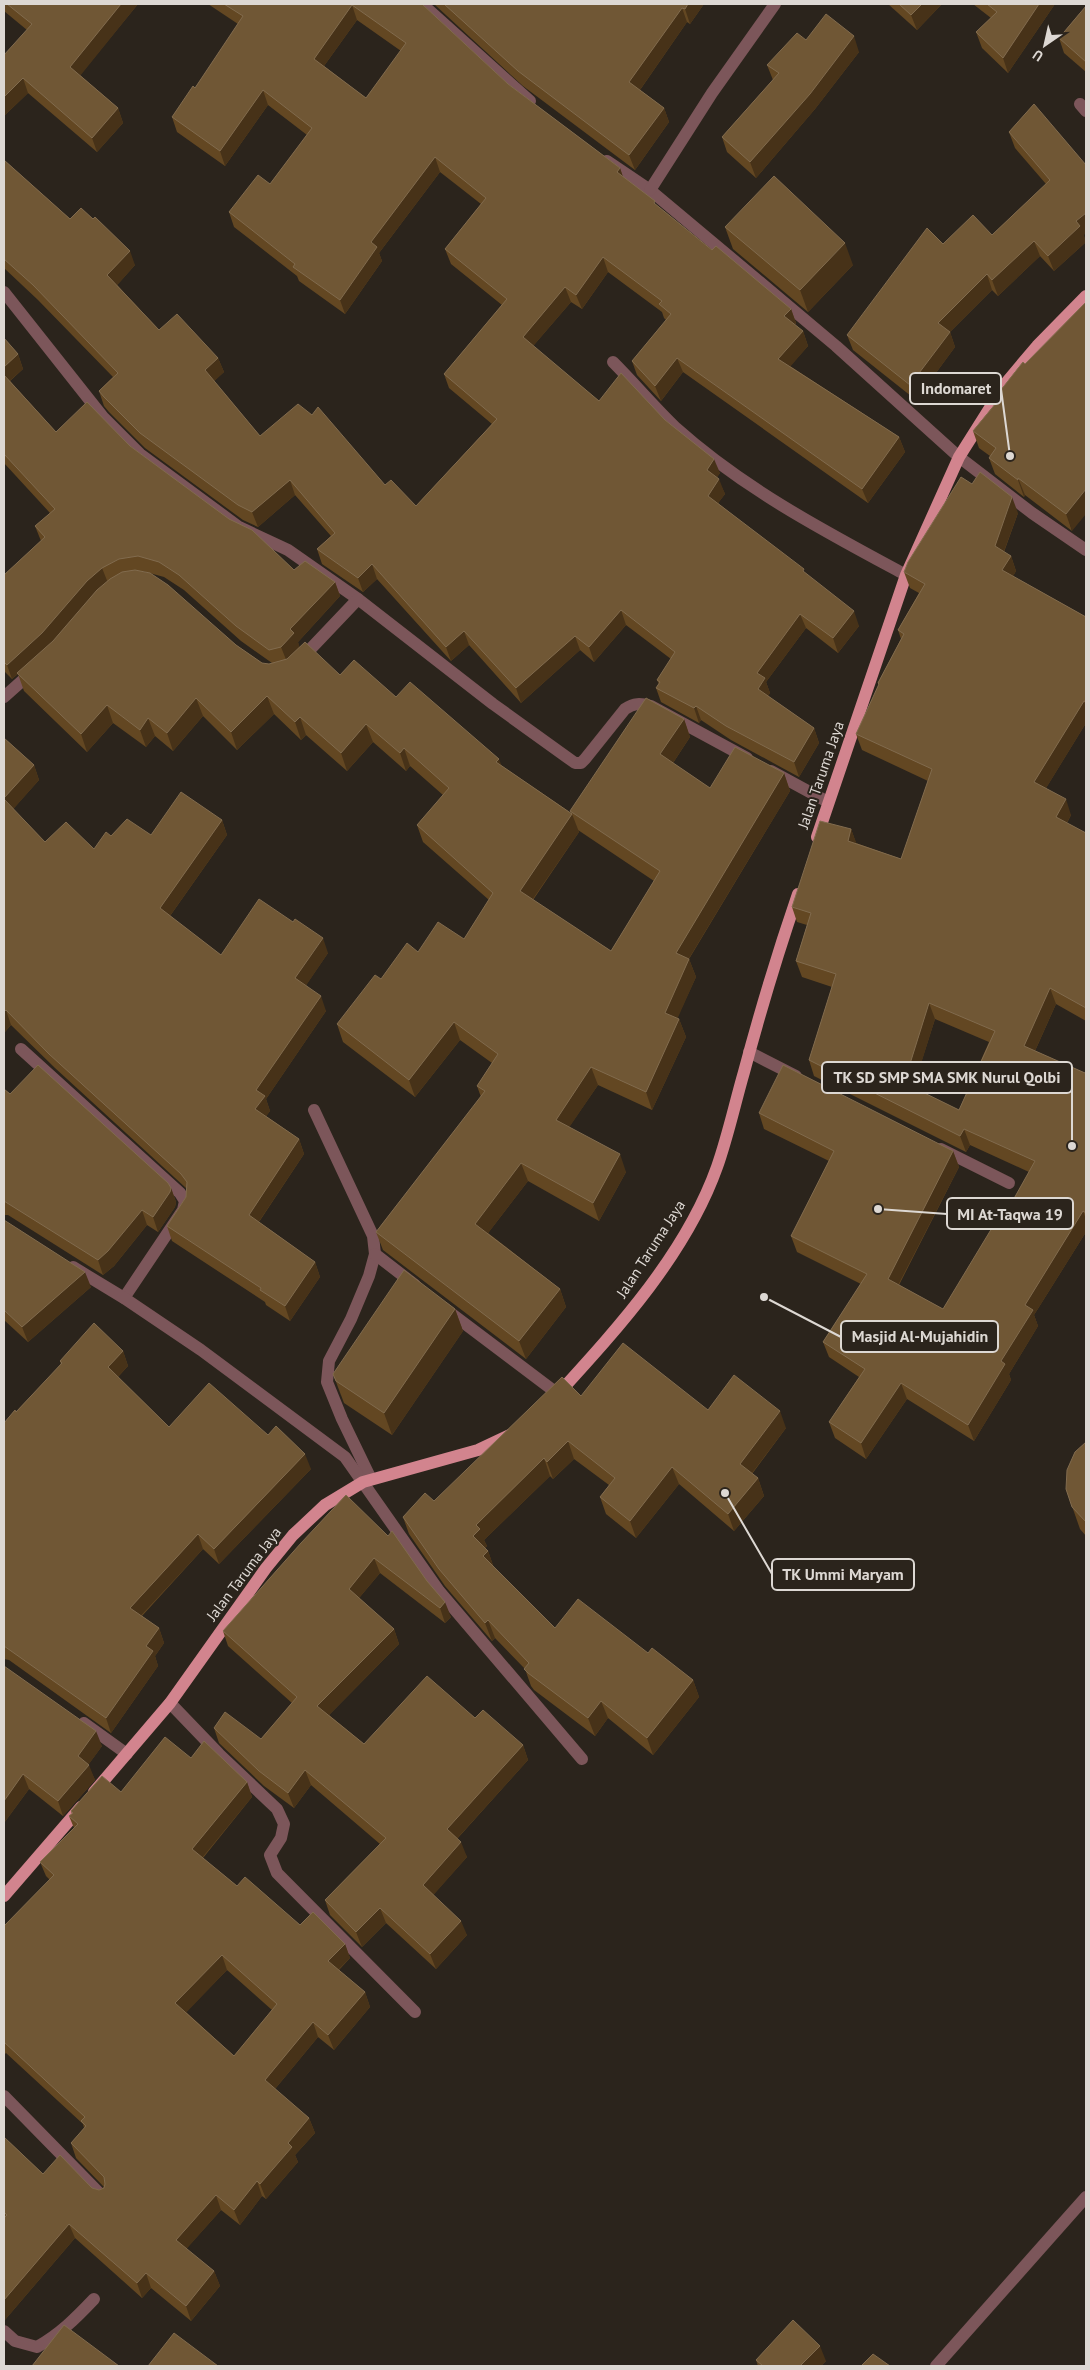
<svg xmlns="http://www.w3.org/2000/svg" width="1090" height="2370" viewBox="0 0 1090 2370" font-family="'PT Sans',sans-serif">
<rect width="100%" height="100%" fill="#2b241c"/>
<g fill="none" stroke-linecap="round" stroke-linejoin="round">
<g stroke="#7c565a" stroke-width="12">
<polyline points="422,4 530,101"/>
<polyline points="1080,104 1086,111"/>
<polyline points="607,161 650,190 836,346 959,457 1032,513 1086,550"/>
<polyline points="650,190 712,93 775,4"/>
<path d="M4 292 103 417 140 454 239 527 288 550 358 599 493 704 575 763H581L585 759 625 709C634 703 640 703 651 706L747 758"/>
<path d="M613 362C634 383 654 407 676 428 744 489 826 532 906 575"/>
<polyline points="301,659 358,599"/>
<polyline points="4,697 32,672"/>
<polyline points="771,771 828,802"/>
<polyline points="21,1049 180,1193 185,1201 183,1210 124,1298"/>
<polyline points="749,1052 796,1076"/>
<polyline points="314,1110 373,1236 375,1254 369,1276 351,1319 329,1361 327,1382 342,1419 371,1479"/>
<polyline points="941,1149 1009,1183"/>
<polyline points="375,1254 415,1285"/>
<polyline points="73,1267 124,1298 201,1350 345,1457 439,1591 582,1759"/>
<polyline points="444,1308 558,1394"/>
<polyline points="170,1703 219,1754 277,1809 284,1824 281,1838 270,1855 277,1873 415,2012"/>
<polyline points="84,1723 127,1754"/>
<polyline points="4,2096 103,2197"/>
<path d="M4 2331 15 2341 37 2347C60 2334 76 2318 94 2299"/>
<polyline points="936,2366 1086,2197"/>
</g>
<g stroke="#d2848e" stroke-width="12">
<polyline points="817,837 906,575 959,457 1005,384 1037,346 1086,296"/>
<path d="M557 1395C618 1328 686 1254 717 1167 728 1136 735 1103 744 1072 760 1012 778 952 798 894"/>
<polyline points="94,1792 170,1703 266,1568 293,1535 325,1505 363,1482 478,1450 512,1434"/>
<polyline points="4,1896 81,1807"/>
</g>
</g>
<g fill="#634722" fill-rule="evenodd">
<polygon points="4,4 138,4 80,75 118,108 123,123 97,152 28,93 4,116 27,30 4,11"/>
<path d="M208 4H422L508 84 620 168 623 177 656 205 712 250 791 309 796 323 795 325 803 331 808 346 790 366 899 437 905 452 868 503 683 372 661 401 637 375 632 361 666 320 664 318 662 312 608 272 582 309 571 302 533 346 599 401 665 420 720 473 717 477 725 494 718 503 806 574 859 626 838 653 806 628 766 682 770 693 768 696 814 728 819 743 799 777 731 740 701 720 699 723 661 702 656 688 659 684 657 680 671 659 626 625 594 662 580 650 521 703 469 645 451 661 377 579 363 592 322 564 317 549 331 536 295 495 258 527 243 520 145 448 109 412 104 406 99 391 113 377 38 300 4 268V160L70 219 135 265 117 285 159 330 218 358 224 372 214 381 260 436 385 485 416 506 492 424 449 388 444 374 502 305 451 264 445 249 481 204 440 172 379 253 382 261 345 314 299 281 297 276 234 227 229 212 270 184 307 135 268 105 225 166 177 132 172 117 195 88 238 24ZM357 20 401 51 366 98 324 66Z"/>
<polygon points="434,4 704,4 690,24 687,22 640,90 664,108 669,122 635,170 523,86"/>
<polygon points="888,4 942,4 917,30"/>
<polygon points="973,4 1055,4 1008,73 982,48 976,32 991,18"/>
<polygon points="1086,6 1086,72 1064,53 1059,38"/>
<polygon points="806,40 859,52 815,109 756,178 727,152 722,137 773,80 767,65"/>
<polygon points="1034,104 1086,242 1054,271 1040,256 998,296 992,290 950,332 955,347 916,400 853,350 847,335 943,244 992,235 1046,184 1015,148 1009,132"/>
<polygon points="725,227 853,265 808,312 733,249"/>
<path d="M4 338 18 354 23 369 10 381 56 432 130 446 294 570 335 582 340 596 298 642 299 647 340 675 396 697 502 766 571 813 570 811 684 719 690 737 673 763 710 788 784 773 790 791 689 959 696 977 677 1018 679 1019 686 1037 652 1110 598 1085 569 1127 626 1172 599 1221 528 1181 488 1233 560 1289 566 1307 526 1359 383 1250 376 1232 481 1097 477 1086 492 1063 460 1040 415 1097 343 1042 337 1024 381 979 418 952 464 939 489 900 423 842 417 825 443 795 410 766 406 771 373 742 347 771 306 735 301 740 274 714 237 750 203 716 173 751 155 736 146 747 113 723 87 752 24 691 18 674 12 679 4 671V575L41 541 35 526 50 513 4 463ZM142 571 164 577 184 590 241 641 272 663 269 664 262 663 236 645ZM578 830 654 881 611 951 533 900 579 832Z"/>
<polygon points="1023,362 1072,531 1025,495 1024,497 995,474 989,458 990,456 979,448 973,431 995,404 993,400"/>
<path d="M1018 513 1004 552 1011 556 1016 571 1013 576 1086 617V723L1046 788 1071 815 1067 823 1086 833V1021L1056 1004 1035 1051 1085 1073 1086 1070V1232L1034 1315 1038 1326 1009 1374 1011 1380 974 1441 907 1399 866 1459 835 1438 829 1422 859 1377 829 1357 823 1342 861 1284 797 1252 791 1236 829 1161 764 1129 759 1113 953 1151 959 1167 899 1285 943 1309 1002 1220 1029 1172 970 1145 966 1152 814 1076 809 1060 832 987 802 977 796 961 807 925 797 922 792 907 851 829 856 843 901 859 928 781 862 750 856 734 879 686 878 683 901 639 898 630 919 593 910 588 904 572ZM935 1019 989 1042 959 1110 913 1088Z"/>
<polygon points="4,738 34,765 39,780 13,809 45,842 94,849 111,836 151,835 222,820 227,835 170,916 221,955 328,953 306,985 326,1011 266,1099 270,1111 266,1116 299,1139 304,1154 259,1222 315,1262 320,1277 290,1321 266,1305 265,1302 172,1241 167,1226 186,1197 186,1188 55,1068 11,1025 4,1033"/>
<polygon points="4,1089 10,1094 171,1188 176,1202 175,1207 158,1232 147,1225 114,1266 103,1275 8,1215 4,1215"/>
<polygon points="4,1220 91,1287 28,1342 4,1320"/>
<polygon points="455,1309 463,1331 392,1435 344,1403 333,1374"/>
<polygon points="123,1351 128,1366 118,1377 169,1427 268,1435 311,1469 219,1564 203,1549 142,1616 159,1628 164,1643 155,1656 158,1666 111,1733 9,1660 4,1659 4,1423 16,1412 61,1365 60,1361"/>
<polygon points="581,1396 708,1410 786,1428 752,1474 758,1478 764,1496 734,1531 679,1484 636,1538 606,1514 600,1497 609,1485 574,1459 553,1479 550,1476 484,1540 487,1546 485,1548 488,1551 494,1568 555,1628 648,1653 693,1680 699,1697 653,1755 608,1718 595,1736 534,1690 531,1686 525,1669 495,1638 492,1641 445,1586 409,1534 403,1517 434,1501"/>
<polygon points="1086,1442 1086,1536 1080,1529 1066,1489"/>
<polygon points="346,1495 451,1617 445,1623 380,1573 359,1598 394,1629 399,1644 329,1715 364,1744 475,1718 523,1745 528,1760 457,1839 467,1857 433,1895 467,1935 436,1969 386,1923 362,1947 330,1915 325,1900 380,1844 311,1785 294,1808 264,1786 219,1743 214,1728 261,1739 292,1703 228,1646 223,1631"/>
<polygon points="4,1666 102,1746 88,1765 95,1780 63,1816 29,1789 4,1823"/>
<path d="M191 1758 247 1782 252 1797 203 1858 237 1886 300 1925 345 1944 350 1958 339 1970 365 1992 370 2007 334 2050 318 2037 275 2089 309 2118 315 2133 295 2155 298 2162 266 2199 262 2196 240 2225 221 2210 186 2249 214 2271 220 2286 191 2321 151 2288 142 2298 75 2238 4 2321V2137L43 2174 99 2190 104 2187 76 2158 71 2143 84 2128 83 2124 6 2053 4 2055V1926L50 1880 46 1876 40 1862 74 1828 69 1816 72 1814 71 1811 121 1792ZM227 1970 272 2010 234 2056 186 2012Z"/>
<polygon points="756,2360 826,2361 821,2366 758,2366"/>
</g>
<g fill="#473218">
<polygon points="121,4 138,4 76,81 70,67"/>
<polygon points="688,4 704,4 690,24 685,9"/>
<polygon points="922,4 942,4 917,30 911,15"/>
<polygon points="1039,4 1055,4 1008,73 1003,58"/>
<polygon points="352,5 357,20 319,73 314,59"/>
<polygon points="682,8 687,22 635,97 629,82"/>
<polygon points="854,36 859,52 815,109 756,178 750,162"/>
<polygon points="23,78 28,93 4,116 4,97"/>
<polygon points="263,90 268,105 225,166 220,151"/>
<polygon points="118,108 123,123 97,152 92,138"/>
<polygon points="664,108 669,122 635,170 629,155"/>
<polygon points="435,157 440,172 379,253 382,261 345,314 340,300 371,242"/>
<polygon points="620,168 625,183 617,172"/>
<polygon points="1086,213 1086,233 1084,235 1086,242 1054,271 1048,256 1076,221"/>
<polygon points="1034,241 1040,256 998,296 992,280"/>
<polygon points="845,243 853,265 808,312 800,290"/>
<polygon points="130,251 135,265 113,290 107,275"/>
<polygon points="603,257 608,272 582,309 576,295"/>
<polygon points="987,274 992,290 950,332 955,347 916,400 910,385 938,323"/>
<polygon points="565,287 571,302 528,352 523,337"/>
<polygon points="791,309 796,323 790,330 784,316"/>
<polygon points="803,331 808,346 784,374 778,359"/>
<polygon points="18,354 23,369 5,385 4,382 4,367"/>
<polygon points="218,358 224,372 210,385 205,370"/>
<polygon points="677,358 683,372 661,401 655,386"/>
<polygon points="899,437 905,452 868,503 862,489"/>
<polygon points="714,459 720,473 712,484 707,470"/>
<polygon points="1018,478 1025,495 1024,497 1018,480"/>
<polygon points="719,479 725,494 713,510 708,496"/>
<polygon points="290,480 295,495 258,527 252,512"/>
<polygon points="1086,489 1086,514 1072,531 1066,514"/>
<polygon points="1012,497 1018,513 1000,562 995,546"/>
<polygon points="1011,556 1016,571 1008,586 1002,570"/>
<polygon points="372,564 377,579 363,592 358,578"/>
<polygon points="102,568 108,583 48,647 12,679 7,665 87,581"/>
<polygon points="335,582 340,596 298,642 300,648 287,662 281,647 290,629"/>
<polygon points="621,610 626,625 594,662 589,647"/>
<polygon points="854,611 859,626 838,653 833,638"/>
<polygon points="800,614 806,628 766,682 770,693 763,704 758,689 757,673"/>
<polygon points="464,631 469,645 451,661 446,647"/>
<polygon points="575,636 580,650 521,703 516,688"/>
<polygon points="267,696 274,714 237,750 231,732"/>
<polygon points="196,698 203,716 173,751 167,733"/>
<polygon points="1084,701 1086,706 1086,723 1040,798 1034,782"/>
<polygon points="107,705 113,723 87,752 81,734"/>
<polygon points="696,706 701,720 699,723 694,708"/>
<polygon points="300,717 306,735 301,740 295,722"/>
<polygon points="148,718 155,736 146,747 140,730"/>
<polygon points="684,719 690,737 667,772 660,754"/>
<polygon points="366,724 373,742 347,771 341,753"/>
<polygon points="814,728 819,743 799,777 794,762"/>
<polygon points="404,748 410,766 406,771 400,753"/>
<polygon points="499,759 506,777 496,762"/>
<polygon points="34,765 39,780 9,814 4,798"/>
<polygon points="784,773 790,791 682,970 676,953"/>
<polygon points="1066,799 1071,815 1062,832 1056,817"/>
<polygon points="572,814 579,832 526,909 520,891"/>
<polygon points="222,820 227,835 165,923 160,908"/>
<polygon points="851,829 857,845 848,841"/>
<polygon points="323,938 328,953 301,993 295,978"/>
<polygon points="689,959 696,977 672,1031 665,1013"/>
<polygon points="1050,988 1056,1004 1030,1062 1024,1046"/>
<polygon points="321,996 326,1011 266,1099 270,1111 261,1124 255,1109 256,1090"/>
<polygon points="929,1003 935,1019 910,1099 904,1083"/>
<polygon points="6,1010 11,1025 4,1033 4,1012"/>
<polygon points="679,1019 686,1037 652,1110 646,1092"/>
<polygon points="454,1022 460,1040 415,1097 409,1080"/>
<polygon points="591,1067 598,1085 562,1138 556,1120"/>
<polygon points="964,1129 970,1145 966,1152 960,1136"/>
<polygon points="299,1139 304,1154 254,1229 249,1215"/>
<polygon points="953,1151 959,1167 893,1295 888,1279"/>
<polygon points="620,1154 626,1172 599,1221 593,1203"/>
<polygon points="521,1163 528,1181 482,1241 475,1224"/>
<polygon points="171,1188 176,1202 175,1207 158,1232 153,1217"/>
<polygon points="142,1210 147,1225 114,1266 103,1275 98,1260"/>
<polygon points="1083,1211 1086,1219 1086,1232 1034,1315 1038,1326 1009,1374 1011,1380 974,1441 968,1425 1001,1361 1025,1305"/>
<polygon points="315,1262 320,1277 290,1321 285,1306"/>
<polygon points="85,1272 91,1287 28,1342 22,1327"/>
<polygon points="560,1289 566,1307 526,1359 519,1341"/>
<polygon points="455,1309 463,1331 392,1435 384,1413"/>
<polygon points="123,1351 128,1366 113,1382 108,1367"/>
<polygon points="901,1383 907,1399 866,1459 861,1443"/>
<polygon points="780,1411 786,1428 746,1481 740,1464"/>
<polygon points="568,1441 574,1459 553,1479 547,1462"/>
<polygon points="305,1454 311,1469 219,1564 214,1549"/>
<polygon points="544,1458 550,1476 484,1540 487,1546 480,1554 473,1536 476,1525"/>
<polygon points="672,1467 679,1484 636,1538 630,1521"/>
<polygon points="758,1478 764,1496 734,1531 728,1514"/>
<polygon points="198,1534 203,1549 135,1622 130,1608"/>
<polygon points="488,1551 494,1568 483,1556"/>
<polygon points="374,1558 380,1573 354,1604 349,1589"/>
<polygon points="445,1602 451,1617 445,1623 440,1608"/>
<polygon points="488,1620 495,1638 492,1641 485,1623"/>
<polygon points="159,1628 164,1643 155,1656 158,1666 111,1733 106,1718 146,1646"/>
<polygon points="394,1629 399,1644 323,1721 317,1706"/>
<polygon points="693,1680 699,1697 653,1755 647,1738"/>
<polygon points="601,1701 608,1718 595,1736 588,1718"/>
<polygon points="96,1731 102,1746 84,1771 78,1756"/>
<polygon points="523,1745 528,1760 452,1844 447,1829"/>
<polygon points="89,1765 95,1780 63,1816 58,1801"/>
<polygon points="305,1770 311,1785 294,1808 288,1793"/>
<polygon points="23,1774 29,1789 4,1823 4,1801"/>
<polygon points="247,1782 252,1797 197,1864 192,1849"/>
<polygon points="461,1842 467,1857 429,1900 423,1885"/>
<polygon points="380,1908 386,1923 362,1947 356,1932"/>
<polygon points="461,1921 467,1935 436,1969 430,1954"/>
<polygon points="345,1944 350,1958 333,1975 328,1961"/>
<polygon points="222,1955 227,1970 181,2018 175,2003"/>
<polygon points="365,1992 370,2007 334,2050 328,2035"/>
<polygon points="313,2022 318,2037 270,2095 265,2080"/>
<polygon points="309,2118 315,2133 295,2155 298,2162 266,2199 260,2184 288,2143"/>
<polygon points="257,2181 262,2196 240,2225 234,2210"/>
<polygon points="216,2195 221,2210 181,2255 176,2240"/>
<polygon points="69,2224 75,2238 4,2321 4,2300"/>
<polygon points="214,2271 220,2286 191,2321 186,2306"/>
<polygon points="146,2273 151,2288 142,2298 137,2283"/>
<polygon points="820,2346 826,2361 821,2366 800,2366"/>
</g>
<g fill="#705735" stroke="#816b4e" fill-rule="evenodd">
<polygon points="7,4 121,4 70,67 118,108 92,138 23,78 4,97 4,55 32,24"/>
<path d="M224 4H422L508 84 620 168 617 172 655 201 654 203 712 250 716 246 791 309 784 316 803 331 778 359 899 437 862 489 677 358 655 386 632 361 671 314 659 304 662 301 603 257 576 295 565 287 523 337 599 401 621 373 665 420 714 459 707 470 719 479 708 496 804 569 803 571 854 611 833 638 800 614 757 673 765 678 758 689 814 728 794 762 726 726 696 706 694 708 656 688 660 682 657 680 675 652 621 610 589 647 575 636 516 688 464 631 446 647 372 564 358 578 317 549 335 533 290 480 252 512 238 505 140 433 104 397 99 391 118 373 33 285 4 259V160L70 219 81 208 93 219 95 217 130 251 107 275 159 330 177 314 218 358 205 370 260 436 298 404 312 415 318 407 385 485 391 480 416 506 497 419 444 374 507 299 445 249 486 198 435 157 371 242 377 247 340 300 293 267 295 264 229 212 258 175 270 184 312 128 263 90 220 151 172 117 193 86 195 88 243 16ZM352 5 406 43 366 98 314 59Z"/>
<polygon points="444,4 688,4 685,9 682,8 629,82 664,108 629,155 518,71"/>
<polygon points="899,4 922,4 911,15"/>
<polygon points="987,4 1039,4 1003,58 976,32 997,12"/>
<polygon points="1086,6 1086,62 1059,38"/>
<polygon points="826,14 854,36 810,94 750,162 722,137 779,73 767,65 797,33 806,40"/>
<polygon points="1034,104 1086,165 1086,213 1076,221 1080,226 1048,256 1034,241 992,280 987,274 938,323 950,332 910,385 847,335 927,228 943,244 973,215 992,235 1050,180 1009,132"/>
<polygon points="774,176 845,243 800,290 725,227"/>
<polygon points="1086,302 1086,489 1066,514 1018,478 1018,480 989,458 996,448 973,431 997,402 993,400 1023,362 1025,364"/>
<polygon points="4,338 18,354 4,367"/>
<polygon points="4,375 56,432 87,402 130,446 229,519 252,530 294,570 305,561 335,582 290,629 294,633 281,647 269,650 236,626 179,575 159,562 138,556 119,559 102,568 87,581 42,633 7,665 4,662 4,575 45,537 35,526 55,509 4,454"/>
<path d="M980 472 1012 497 995 546 1011 556 1002 570 1086 617V702L1084 701 1034 782 1066 799 1056 817 1086 833V1008L1050 988 1024 1046 1085 1073 1086 1070V1213L1083 1211 1025 1305 1033 1310 1001 1361 1005 1364 968 1425 901 1383 861 1443 829 1422 865 1369 823 1342 867 1274 791 1236 834 1151 759 1113 783 1065 953 1151 888 1279 943 1309 998 1218 1002 1220 1035 1161 964 1129 960 1136 809 1060 836 974 796 961 811 913 792 907 820 821 851 829 848 841 901 859 932 769 856 734 879 684 878 683 904 634 898 630 925 584 904 572 908 562 961 477 972 484ZM929 1003 995 1031 959 1110 904 1083Z"/>
<polygon points="135,570 150,573 168,585 236,645 262,663 269,664 287,659 305,642 340,675 354,660 396,697 410,682 499,759 496,762 572,814 520,891 611,951 660,871 570,811 646,698 684,719 660,754 710,788 735,747 784,773 676,953 689,959 665,1013 679,1019 646,1092 591,1067 556,1120 620,1154 593,1203 521,1163 475,1224 560,1289 519,1341 376,1232 485,1091 477,1086 498,1054 454,1022 409,1080 337,1024 375,975 381,979 407,943 418,952 438,922 464,939 493,893 417,825 449,788 404,748 400,753 366,724 341,753 300,717 295,722 267,696 231,732 196,698 167,733 148,718 140,730 107,705 81,734 17,673 53,641 97,590 110,579 122,572"/>
<polygon points="4,738 34,765 4,798"/>
<polygon points="181,792 222,820 160,908 221,955 259,899 293,922 295,919 323,938 295,978 321,996 256,1090 265,1096 255,1109 299,1139 249,1215 315,1262 285,1306 260,1290 261,1288 167,1226 186,1197 187,1182 181,1174 49,1054 6,1010 4,1012 4,799 45,842 66,822 94,849 106,832 111,836 127,819 151,835"/>
<polygon points="38,1065 168,1183 171,1188 170,1192 153,1217 142,1210 108,1251 98,1260 4,1201 4,1089 10,1094"/>
<polygon points="4,1220 85,1272 22,1327 4,1310"/>
<polygon points="404,1270 455,1309 384,1413 336,1381 333,1374"/>
<polygon points="94,1323 123,1351 108,1367 169,1427 209,1383 268,1435 276,1426 305,1454 214,1549 198,1534 130,1608 159,1628 146,1646 153,1651 106,1718 4,1646 4,1423 15,1410 16,1412 62,1363 60,1361"/>
<polygon points="623,1343 708,1410 734,1375 780,1411 740,1464 758,1478 728,1514 672,1467 630,1521 600,1497 615,1478 568,1441 547,1462 544,1458 476,1525 480,1529 473,1536 488,1551 483,1556 555,1628 578,1599 648,1653 652,1648 693,1680 647,1738 601,1701 588,1718 528,1673 524,1669 529,1663 488,1620 485,1623 439,1569 403,1517 425,1493 434,1501 562,1377 581,1396"/>
<polygon points="1086,1442 1086,1522 1072,1507 1066,1489 1067,1470 1075,1452"/>
<polygon points="346,1495 388,1536 392,1531 427,1581 445,1602 440,1608 374,1558 349,1589 394,1629 317,1706 364,1744 427,1676 475,1718 483,1710 523,1745 447,1829 461,1842 423,1885 461,1921 430,1954 380,1908 356,1932 325,1900 386,1838 305,1770 288,1793 259,1771 214,1728 225,1712 261,1739 297,1697 223,1631 301,1543"/>
<polygon points="4,1666 96,1731 78,1756 89,1765 58,1801 23,1774 4,1801"/>
<path d="M165 1737 191 1758 204 1741 247 1782 192 1849 237 1886 245 1877 300 1925 313 1912 345 1944 328 1961 365 1992 328 2035 313 2022 265 2080 309 2118 288 2143 292 2147 260 2184 257 2181 234 2210 216 2195 176 2240 214 2271 186 2306 146 2273 137 2283 69 2224 4 2300V2218L7 2215 4 2212V2137L43 2174 60 2155 92 2188 99 2190 104 2188 105 2184 104 2177 71 2143 86 2126 81 2121 85 2117 4 2042V1926L54 1875 40 1862 78 1824 69 1816 73 1813 71 1811 102 1776 121 1792ZM222 1955 277 2004 234 2056 175 2003Z"/>
<polygon points="793,2320 820,2346 800,2366 763,2366 756,2360"/>
<polygon points="64,2325 119,2366 32,2366"/>
<polygon points="174,2333 218,2366 148,2366"/>
<polygon points="873,2354 890,2366 861,2366"/>
</g>
<g text-anchor="middle" stroke-width="4" stroke-linejoin="round" paint-order="stroke">
<g font-size="15" fill="#ddd8d3" stroke="#2b241c">
<text transform="translate(821 775) rotate(-71)" y="5">Jalan Taruma Jaya</text>
<text transform="translate(651 1249) rotate(-57)" y="5">Jalan Taruma Jaya</text>
<text transform="translate(244 1574) rotate(-53)" y="5">Jalan Taruma Jaya</text>
</g>
</g>
<path fill="none" stroke="#ddd8d3" stroke-width="2" d="M1010 456L1001 389M1072 1146L1072 1078M878 1209L947 1214M764 1297L841 1337M725 1493L772 1574"/>
<g fill="#ddd8d3" stroke="#2b241c" stroke-width="2">
<circle cx="1010" cy="456" r="5"/>
<circle cx="1072" cy="1146" r="5"/>
<circle cx="878" cy="1209" r="5"/>
<circle cx="764" cy="1297" r="5"/>
<circle cx="725" cy="1493" r="5"/>
</g>
<g fill="#2b241c" stroke="#ddd8d3" stroke-width="2">
<rect x="910" y="373" width="91" height="31" rx="5"/>
<rect x="822" y="1062" width="250" height="31" rx="5"/>
<rect x="947" y="1198" width="126" height="31" rx="5"/>
<rect x="841" y="1321" width="157" height="31" rx="5"/>
<rect x="772" y="1559" width="142" height="31" rx="5"/>
</g>
<g font-size="16" text-anchor="middle" font-weight="bold" fill="#ddd8d3">
<text x="956" y="394">Indomaret</text>
<text x="947" y="1083">TK SD SMP SMA SMK Nurul Qolbi</text>
<text x="1010" y="1220">MI At-Taqwa 19</text>
<text x="920" y="1342">Masjid Al-Mujahidin</text>
<text x="843" y="1580">TK Ummi Maryam</text>
</g>
<rect width="1090" height="2370" fill="none" stroke="#ddd8d3" stroke-width="10"/>
<g transform="translate(1045 45) rotate(214)" stroke="#2b241c" stroke-width="4" paint-order="stroke">
<path d="M0-4L9 19L0 12L-9 19Z" fill="#ddd8d3"/>
<text y="-8" font-size="14" font-weight="bold" text-anchor="middle" fill="#ddd8d3">U</text>
</g>
</svg>
